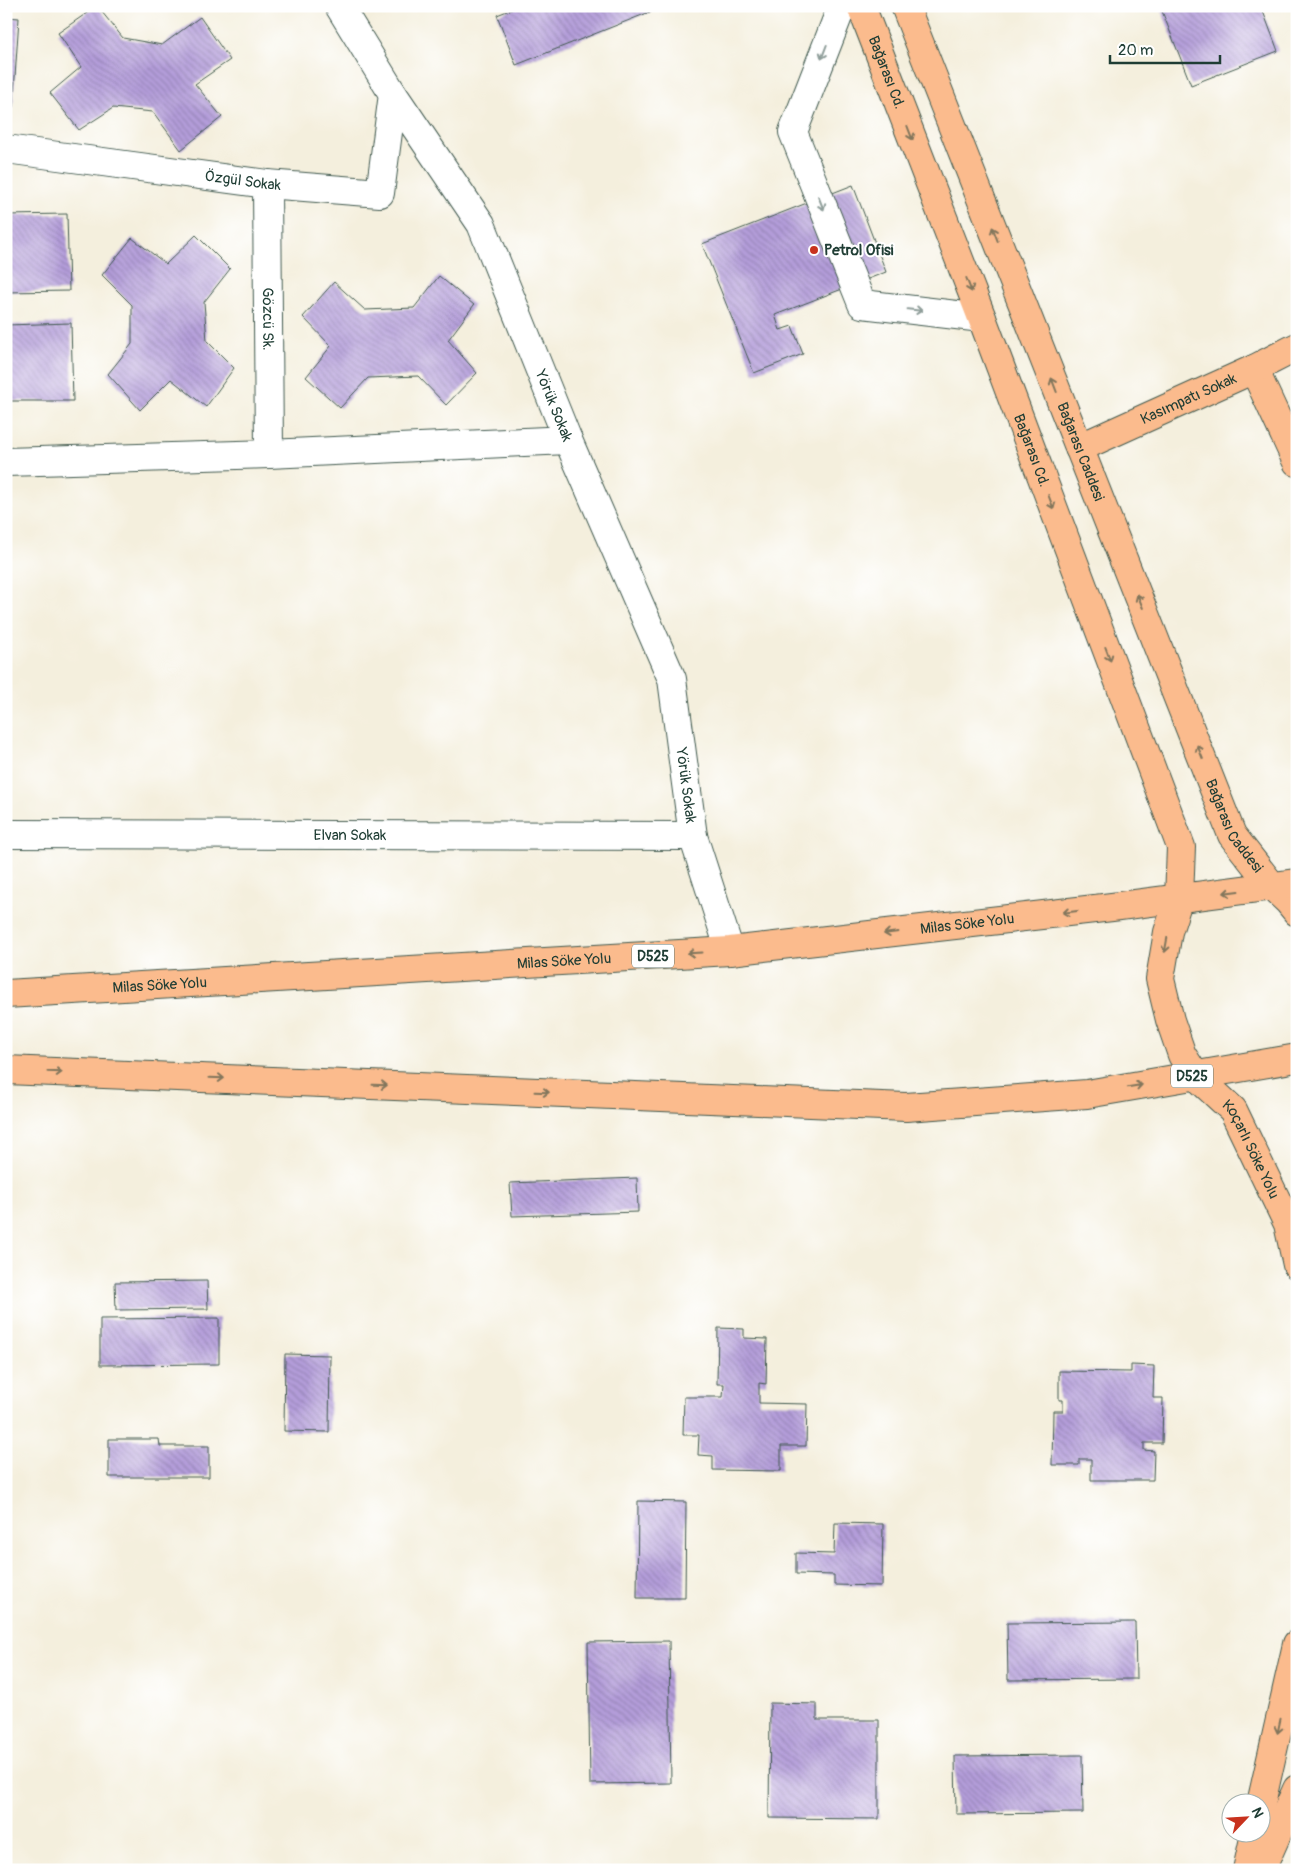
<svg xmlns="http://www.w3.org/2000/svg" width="1303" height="1876" viewBox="0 0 1303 1876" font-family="Pangolin,sans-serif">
<defs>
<pattern id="building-back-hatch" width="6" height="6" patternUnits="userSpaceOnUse" patternTransform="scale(1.25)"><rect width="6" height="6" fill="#b49dda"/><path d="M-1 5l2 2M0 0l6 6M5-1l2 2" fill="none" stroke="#9281b2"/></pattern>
</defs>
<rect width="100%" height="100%" fill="#fff"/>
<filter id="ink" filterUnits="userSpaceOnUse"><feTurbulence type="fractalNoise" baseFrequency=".02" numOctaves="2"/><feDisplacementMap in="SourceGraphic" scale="10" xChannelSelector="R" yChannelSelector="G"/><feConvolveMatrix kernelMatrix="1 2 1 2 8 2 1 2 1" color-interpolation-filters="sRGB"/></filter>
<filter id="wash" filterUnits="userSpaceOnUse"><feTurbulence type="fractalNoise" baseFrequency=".0096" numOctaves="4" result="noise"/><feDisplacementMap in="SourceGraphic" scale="20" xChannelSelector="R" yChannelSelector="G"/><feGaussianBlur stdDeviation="1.12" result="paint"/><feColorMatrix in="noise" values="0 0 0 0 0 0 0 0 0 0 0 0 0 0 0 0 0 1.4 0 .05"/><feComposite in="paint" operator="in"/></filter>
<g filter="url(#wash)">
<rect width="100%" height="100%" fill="#f4efdd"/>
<g id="blocks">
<g fill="url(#building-back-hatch)">
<polygon points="97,6 123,38 162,45 200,17 230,60 195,84 222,117 181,150 153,112 113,108 79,130 50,93 81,67 58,33"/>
<polygon points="520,6 665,6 516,65 497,15"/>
<polygon points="1160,6 1261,6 1278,51 1191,85"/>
<polygon points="6,17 19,18 13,107 6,107"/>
<polygon points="853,185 886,272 775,315 780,330 792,326 803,354 754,373 702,244"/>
<polygon points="67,214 69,291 6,292 6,215"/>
<polygon points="196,235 230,269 204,302 207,341 234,368 206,407 171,379 140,410 108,374 132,344 132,305 102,275 132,238 166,264"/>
<polygon points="439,276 474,305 448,340 477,373 446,405 418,376 368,378 340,408 306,377 331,346 303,317 334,282 365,310 414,308"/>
<polygon points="71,323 73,401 6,401 6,325"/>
<polygon points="637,1178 638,1212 512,1216 510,1183"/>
<polygon points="207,1281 208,1309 116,1310 115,1282"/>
<polygon points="219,1318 219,1364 100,1365 100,1319"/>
<polygon points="718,1328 744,1329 744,1338 767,1339 766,1384 759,1383 759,1403 807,1404 806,1446 781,1446 781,1471 713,1470 713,1456 698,1455 699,1435 683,1435 684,1397 723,1397 724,1384 717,1384"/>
<polygon points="285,1354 330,1355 329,1432 284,1431"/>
<polygon points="1131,1365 1154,1366 1153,1398 1163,1398 1162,1443 1144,1443 1144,1450 1154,1451 1153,1480 1091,1480 1091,1459 1079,1459 1079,1465 1052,1465 1053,1411 1063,1411 1063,1400 1059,1400 1059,1371 1131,1372"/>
<polygon points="109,1439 159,1439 160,1446 209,1446 209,1477 109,1477"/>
<polygon points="638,1501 686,1502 685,1598 637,1598"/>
<polygon points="835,1523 883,1524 882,1586 834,1585 834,1575 796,1574 796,1553 834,1554"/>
<polygon points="1135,1622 1136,1679 1008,1680 1007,1623"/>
<polygon points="669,1641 671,1783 590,1784 588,1642"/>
<polygon points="770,1703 817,1704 817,1720 879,1720 879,1819 769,1818"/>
<polygon points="1082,1755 1083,1813 956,1814 955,1756"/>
</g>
</g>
</g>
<g filter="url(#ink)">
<use href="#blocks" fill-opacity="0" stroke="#3f584d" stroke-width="1"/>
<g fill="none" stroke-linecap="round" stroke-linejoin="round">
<g stroke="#3f584d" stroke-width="30">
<g id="minor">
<path id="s1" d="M339 6 393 94 481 224 568 440 672 679 693 836 730 951"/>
<polyline points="842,6 793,132 862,304 982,318"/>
<path id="s2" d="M6 149 267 184 380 193 393 94"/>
<path id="s3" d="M267 184 269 454"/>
<polyline points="6,462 269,454 568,440"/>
<path id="s4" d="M6 834 693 836"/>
</g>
</g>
<g stroke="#3f584d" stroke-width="30">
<g id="major">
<path id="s5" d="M861 6 982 318 1181 847 1179 898 1168 932 1160 979 1170 1020 1182 1055 1195 1075 1233 1110 1288 1224 1297 1265"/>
<path id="s6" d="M905 6 1232 835 1272 886 1288 901 1297 912"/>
<polyline points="1254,369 1297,462"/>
<path id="s7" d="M1079 448 1254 369 1297 347"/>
<polyline points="1260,1808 1297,1644"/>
<polyline points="1247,1870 1255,1834"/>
<polyline points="1261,1870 1297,1789"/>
</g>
</g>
<g stroke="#3f584d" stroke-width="30">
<g id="highway">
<path id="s8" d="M6 994 730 951 1112 907 1297 883"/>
<polyline points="6,1070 906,1107 1087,1094 1297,1058"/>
</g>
</g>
<use href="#minor" stroke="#fff" stroke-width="28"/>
<use href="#major" stroke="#fbbb8d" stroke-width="28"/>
<use href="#highway" stroke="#fbbb8d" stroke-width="28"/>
</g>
<defs><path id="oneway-shaft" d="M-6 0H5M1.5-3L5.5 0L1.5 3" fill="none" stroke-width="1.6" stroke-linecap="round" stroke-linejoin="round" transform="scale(1.25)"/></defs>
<g stroke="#8f9e9a">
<use href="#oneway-shaft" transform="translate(824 52) rotate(111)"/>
<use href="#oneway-shaft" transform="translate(821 203) rotate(68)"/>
<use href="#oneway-shaft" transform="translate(915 310) rotate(6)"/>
</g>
<g stroke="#82765c">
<use href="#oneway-shaft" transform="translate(910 133) rotate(69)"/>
<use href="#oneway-shaft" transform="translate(995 234) rotate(-111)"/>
<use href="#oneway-shaft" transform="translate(969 285) rotate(69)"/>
<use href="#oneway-shaft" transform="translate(1054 385) rotate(-111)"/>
<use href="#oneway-shaft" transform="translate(1051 502) rotate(69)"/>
<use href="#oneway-shaft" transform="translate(1140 601) rotate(-112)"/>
<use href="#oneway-shaft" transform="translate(1108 654) rotate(69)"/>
<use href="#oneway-shaft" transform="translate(1200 752) rotate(-112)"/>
<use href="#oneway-shaft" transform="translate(1231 892) rotate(173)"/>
<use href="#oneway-shaft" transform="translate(1070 912) rotate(173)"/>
<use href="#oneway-shaft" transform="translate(891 933) rotate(173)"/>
<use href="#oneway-shaft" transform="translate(1166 945) rotate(100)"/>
<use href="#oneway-shaft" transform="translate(695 953) rotate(177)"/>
<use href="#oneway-shaft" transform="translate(55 1072) rotate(2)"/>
<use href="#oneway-shaft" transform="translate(217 1078) rotate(2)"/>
<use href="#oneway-shaft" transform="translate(380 1085) rotate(2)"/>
<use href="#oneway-shaft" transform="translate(1135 1086) rotate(-10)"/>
<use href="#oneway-shaft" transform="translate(542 1092) rotate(2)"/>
<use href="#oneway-shaft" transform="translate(1279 1726) rotate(102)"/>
</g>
</g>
<circle fill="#c8321e" stroke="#fff" stroke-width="2" cx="814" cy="250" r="5"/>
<g text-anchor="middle" stroke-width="4" stroke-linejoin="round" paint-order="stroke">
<g fill="#fff" stroke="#627771" stroke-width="1">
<rect x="632" y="944.5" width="42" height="23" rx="4"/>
<rect x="1171" y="1064.5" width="42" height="23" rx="4"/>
</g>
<g font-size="14" font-weight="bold" fill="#1f3d34">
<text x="653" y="961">D525</text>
<text x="1192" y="1081">D525</text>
</g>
<g font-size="15" fill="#1f3d34" stroke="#fff">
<text dy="5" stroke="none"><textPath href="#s5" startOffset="71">Bağarası Cd.</textPath></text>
<text dy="5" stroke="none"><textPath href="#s2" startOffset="239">Özgül Sokak</textPath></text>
<text dy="5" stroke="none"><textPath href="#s3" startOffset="135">Gözcü Sk.</textPath></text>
<text dy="5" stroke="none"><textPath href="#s7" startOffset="120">Kasımpatı Sokak</textPath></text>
<text dy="5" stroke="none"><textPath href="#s1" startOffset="456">Yörük Sokak</textPath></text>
<text dy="5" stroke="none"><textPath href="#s5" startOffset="476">Bağarası Cd.</textPath></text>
<text dy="5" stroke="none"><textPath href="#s6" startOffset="479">Bağarası Caddesi</textPath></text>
<text dy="5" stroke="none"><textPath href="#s1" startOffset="861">Yörük Sokak</textPath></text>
<text dy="5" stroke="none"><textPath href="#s6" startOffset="884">Bağarası Caddesi</textPath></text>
<text dy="5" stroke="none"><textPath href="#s4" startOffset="344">Elvan Sokak</textPath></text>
<text dy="5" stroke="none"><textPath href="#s8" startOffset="964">Milas Söke Yolu</textPath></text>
<text dy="5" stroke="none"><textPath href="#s8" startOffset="559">Milas Söke Yolu</textPath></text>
<text dy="5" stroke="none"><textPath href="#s8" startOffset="154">Milas Söke Yolu</textPath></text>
<text dy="5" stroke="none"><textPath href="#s5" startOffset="1232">Koçarlı Söke Yolu</textPath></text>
</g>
<g font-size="15" font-weight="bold" fill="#1f3d34" stroke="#fff" text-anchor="start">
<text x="824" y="255">Petrol Ofisi</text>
</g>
</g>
<rect width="1303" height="1876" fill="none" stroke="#fff" stroke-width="25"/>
<g transform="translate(1246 1818) rotate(65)"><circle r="24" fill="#ffffff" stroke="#a5b1ae"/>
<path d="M0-4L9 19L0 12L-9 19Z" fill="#c8321e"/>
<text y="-8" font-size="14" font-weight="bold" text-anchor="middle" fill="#1f3d34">N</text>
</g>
<path d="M1110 55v8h110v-8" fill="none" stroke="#1f3d34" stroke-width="2.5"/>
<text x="1118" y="55" font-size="15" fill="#1f3d34" stroke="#ffffff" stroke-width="4" paint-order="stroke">20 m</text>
</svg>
